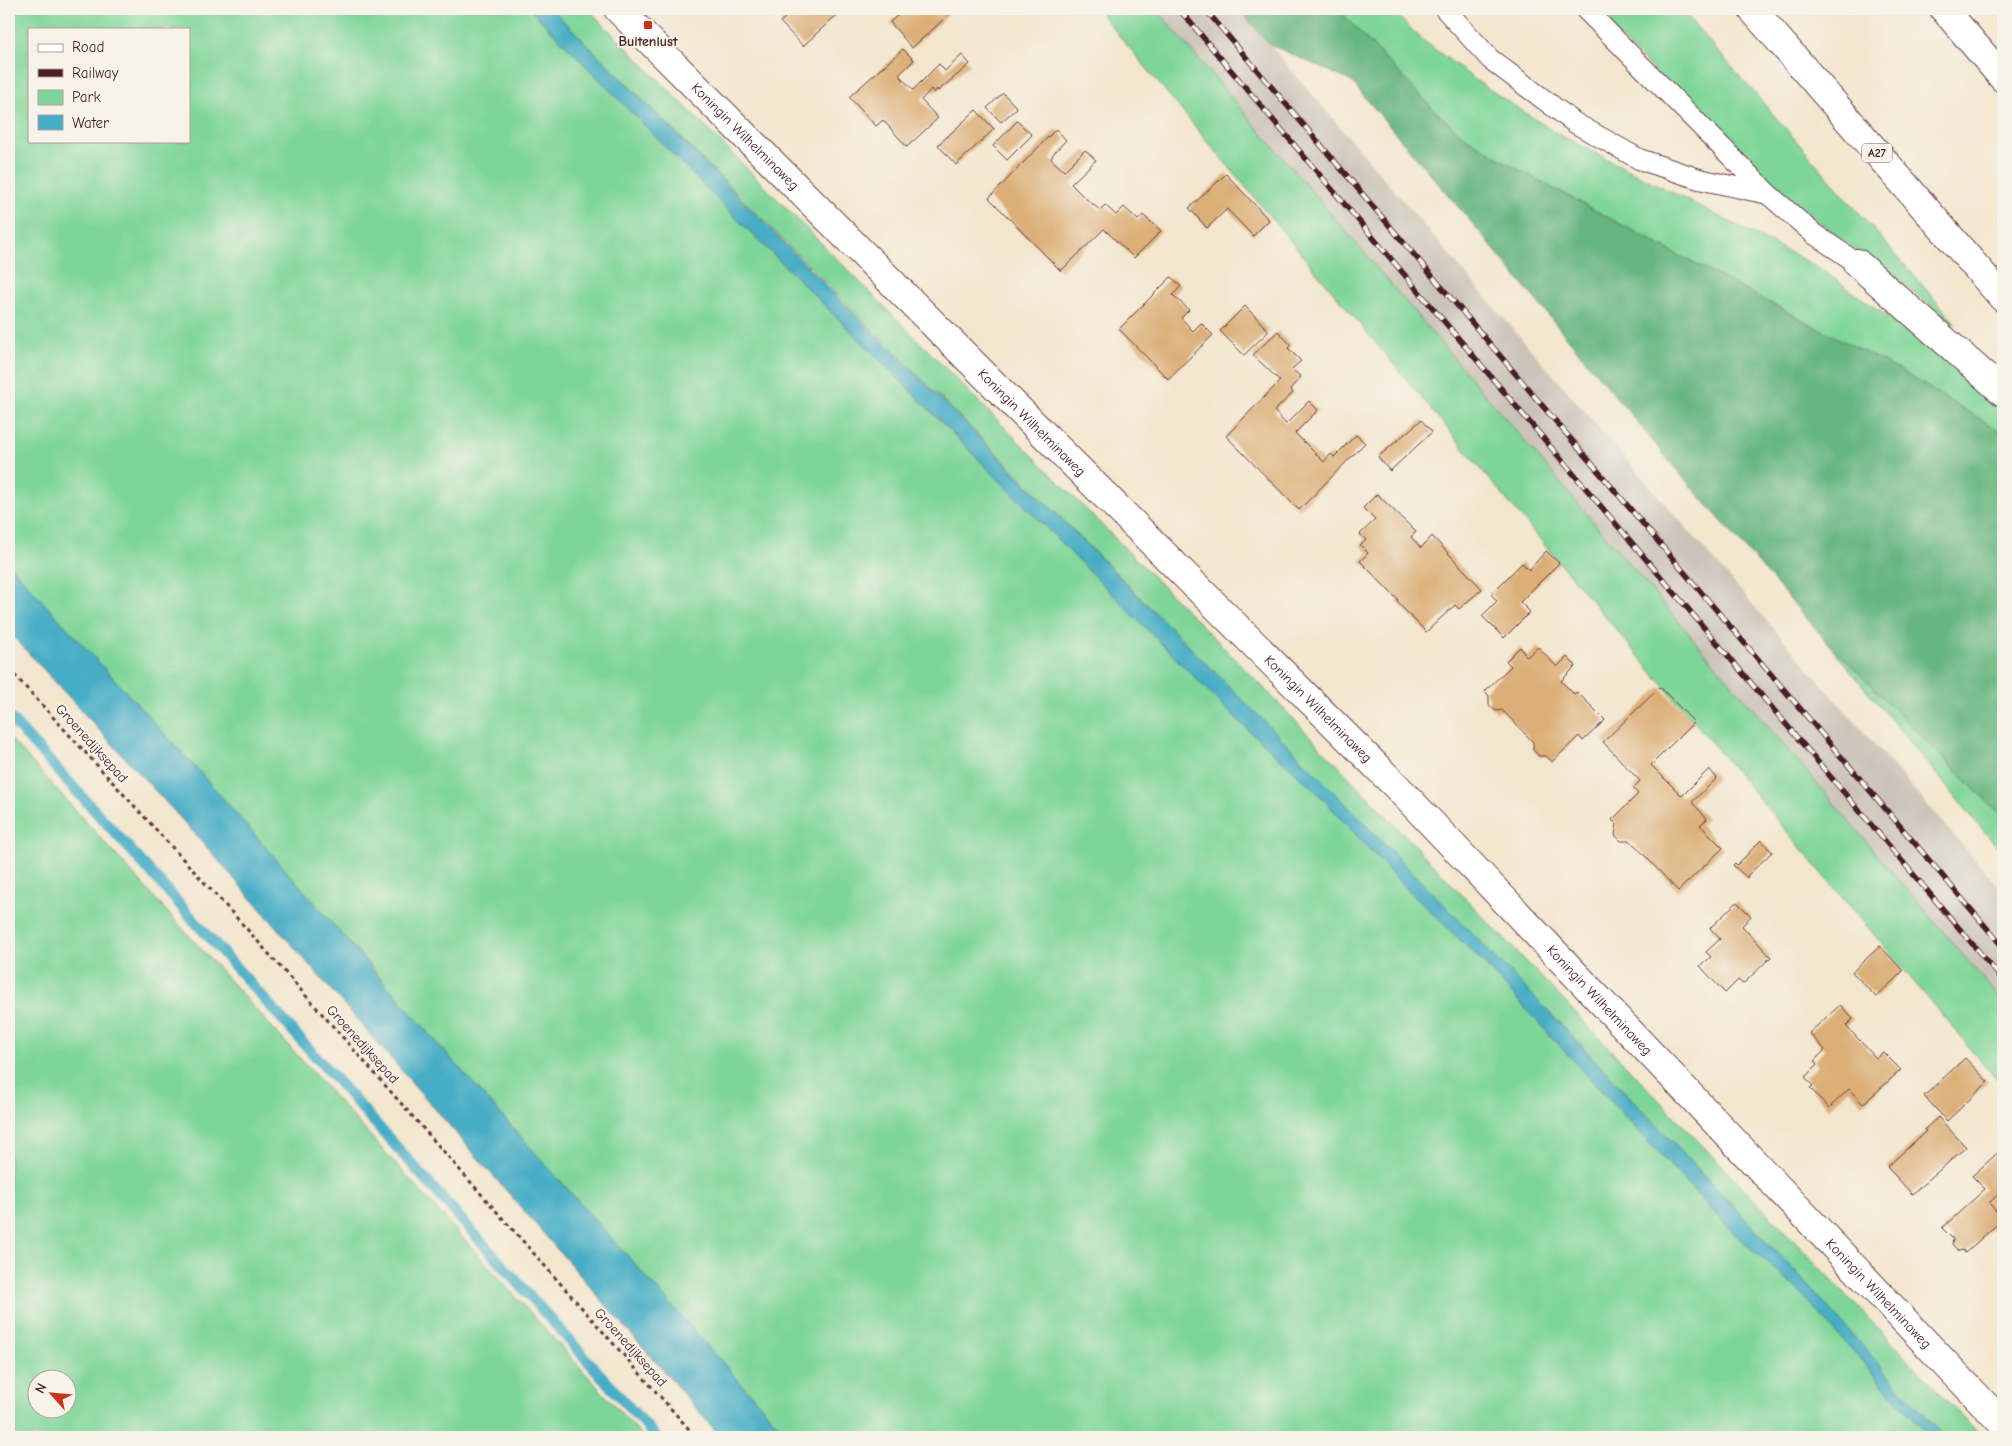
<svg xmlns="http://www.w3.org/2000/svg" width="2012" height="1446" viewBox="0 0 2012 1446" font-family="'Comic Neue',sans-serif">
<rect width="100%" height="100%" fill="#f7f3e8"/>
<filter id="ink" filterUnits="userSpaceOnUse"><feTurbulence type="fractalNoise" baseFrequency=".02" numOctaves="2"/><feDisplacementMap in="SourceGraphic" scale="10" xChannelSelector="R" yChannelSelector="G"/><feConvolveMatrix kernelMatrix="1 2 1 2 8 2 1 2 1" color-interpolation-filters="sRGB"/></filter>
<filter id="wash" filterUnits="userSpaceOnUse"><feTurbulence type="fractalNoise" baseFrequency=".0096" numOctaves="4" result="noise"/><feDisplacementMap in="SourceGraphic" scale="20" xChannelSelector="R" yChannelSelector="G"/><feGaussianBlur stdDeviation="1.12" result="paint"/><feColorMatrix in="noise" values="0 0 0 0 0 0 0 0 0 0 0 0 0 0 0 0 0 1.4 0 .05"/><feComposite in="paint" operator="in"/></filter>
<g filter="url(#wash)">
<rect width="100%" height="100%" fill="#f3e6ce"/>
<polygon fill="#cbc3b8" points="1156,9 1239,9 1506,321 2003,892 2003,1002"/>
<g fill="#7ed599" stroke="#647a62" fill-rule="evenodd">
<path d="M9 9H530L708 190 882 362 1233 716 1316 791 1394 876 1476 955 1705 1203 1740 1239 1795 1287 1930 1437H789L454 1062 196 768 9 565ZM29 29H189V141H29Z"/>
<polygon points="552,9 588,9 1256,680 1982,1437 1944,1437 1806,1283 1561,1024 1484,948 1284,741"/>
<polygon points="1097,9 1156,9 2003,1002 2003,1087 1542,542"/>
<polygon points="1338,9 1391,9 1420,38 1478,82 1556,133 1816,266 1932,348 2003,408 2003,433 1901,371 1695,264 1514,167 1462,135 1433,109"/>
<polygon points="1591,9 1681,9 1957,325 1809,215 1737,153"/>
<polygon points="1821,635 2003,818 2003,853 1977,823"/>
<path d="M9 737 633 1426 643 1437H9ZM38 1378H68V1408H38Z"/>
</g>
<polygon fill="#66b681" stroke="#586a56" points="1239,9 1338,9 1433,109 1462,135 1514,167 1695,264 1901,371 2003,433 2003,818 1821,635 1675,468 1472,223 1351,81 1269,44"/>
<g fill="#46adc6" stroke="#486678">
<polygon points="530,9 552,9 810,269 1284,741 1543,1006 1806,1283 1944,1437 1930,1437 1795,1287 1740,1239 1705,1203 1476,955 1394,876 1316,791 1233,716 882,362 708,190"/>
<polygon points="9,565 196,768 454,1062 789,1437 721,1437 196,835 9,632"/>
</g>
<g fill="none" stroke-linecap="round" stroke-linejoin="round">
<polyline stroke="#46adc6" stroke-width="11" points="9,717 130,849 656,1437"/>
</g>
<g id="blocks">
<g fill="#dbaf77">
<polygon points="795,9 843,9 803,46 780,22"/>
<polygon points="905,9 955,9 912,48 890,22"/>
<polygon points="903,49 914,60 899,75 913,90 939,64 945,71 962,55 970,64 938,91 937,89 934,93 931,89 921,100 938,118 907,147 883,120 876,126 849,97"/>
<polygon points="1003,93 1017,108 1001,122 987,108"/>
<polygon points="976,110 994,129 956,165 938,145"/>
<polygon points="1017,121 1032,135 1007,160 993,146"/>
<polygon points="1056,129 1066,140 1053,154 1051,159 1064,171 1085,150 1096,160 1071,184 1084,197 1100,210 1105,205 1116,215 1124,207 1138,220 1143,215 1161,231 1134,258 1104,229 1061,271 989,198"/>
<polygon points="1226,174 1269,220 1253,236 1227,209 1207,228 1189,208"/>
<polygon points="1171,277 1181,286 1173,295 1189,310 1181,318 1193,331 1201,323 1213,335 1168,379 1119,329"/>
<polygon points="1245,306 1269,331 1244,355 1220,331"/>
<polygon points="1278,331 1291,345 1288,348 1301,361 1292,369 1301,377 1290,389 1293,393 1274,411 1286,424 1309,401 1318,410 1295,433 1324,462 1331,454 1334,457 1356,435 1365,443 1299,510 1226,436 1280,381 1253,355"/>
<polygon points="1421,420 1432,432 1390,471 1378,457"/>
<polygon points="1377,494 1416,532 1411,537 1421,548 1432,536 1482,589 1459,609 1455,605 1426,632 1397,602 1398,600 1360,561 1368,553 1360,545 1366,540 1360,534 1375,520 1363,508"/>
<polygon points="1546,551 1559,563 1520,602 1530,612 1504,638 1482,616 1497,601 1491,594 1522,563 1529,570"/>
<polygon points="1520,647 1527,657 1538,647 1557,667 1567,657 1576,666 1561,681 1574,694 1577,692 1605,720 1583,741 1579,736 1552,762 1546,756 1539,756 1533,750 1533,742 1502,710 1496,711 1489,705 1489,696 1485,691 1511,666 1506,661"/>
<polygon points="1660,687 1694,722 1651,765 1682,796 1709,769 1717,778 1692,802 1707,819 1700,825 1723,848 1678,891 1631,841 1621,841 1615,835 1617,825 1612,820 1638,794 1633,788 1640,781 1603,742"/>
<polygon points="1761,840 1772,852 1748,875 1747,878 1733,865 1735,863 1737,865"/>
<polygon points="1737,902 1751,916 1742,926 1771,957 1743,984 1738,980 1725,993 1700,966 1711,957 1706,952 1720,939 1710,928"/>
<polygon points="1880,946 1903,971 1876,997 1852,972"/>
<polygon points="1840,1005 1853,1019 1846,1026 1876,1058 1883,1052 1901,1070 1863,1104 1849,1089 1829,1108 1810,1088 1813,1086 1805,1077 1817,1065 1814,1061 1825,1050 1809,1033"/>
<polygon points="1965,1058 1988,1082 1947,1121 1924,1096"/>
<polygon points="1938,1117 1966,1147 1912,1194 1887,1167 1926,1131 1924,1130"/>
<polygon points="2003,1148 2003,1190 1989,1203 2003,1219 1965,1253 1963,1250 1958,1251 1952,1244 1953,1239 1942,1228 1985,1189 1972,1176"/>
</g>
</g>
</g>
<g filter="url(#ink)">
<use href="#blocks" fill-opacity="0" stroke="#633d43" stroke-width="1"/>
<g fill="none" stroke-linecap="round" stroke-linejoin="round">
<g stroke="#633d43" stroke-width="22">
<g id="service">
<polyline points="1445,9 1490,59 1575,123 1639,159 1699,179 1768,194"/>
<polyline points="1585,9 1768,194 1814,234 1857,263"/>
</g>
</g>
<g stroke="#633d43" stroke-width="30">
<g id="secondary">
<path id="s1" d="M618 9 1397 787 2003 1424"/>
</g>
</g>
<g stroke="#633d43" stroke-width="30">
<g id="motorway">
<polyline points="1752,9 2003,298"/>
<polyline points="1944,9 2003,78"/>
<polyline points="1857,263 2003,392"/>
</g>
</g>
<polyline stroke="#633d43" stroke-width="3" stroke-dasharray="4 4" stroke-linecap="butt" points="9,669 246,928 696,1437"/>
<use href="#service" stroke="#fff" stroke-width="20"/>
<use href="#secondary" stroke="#fff" stroke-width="28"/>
<use href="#motorway" stroke="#fff" stroke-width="28"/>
<g stroke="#4a1f2b" stroke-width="5.5">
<g id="rail">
<polyline points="1179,9 2003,980"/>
<polyline points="1205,9 2003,947"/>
</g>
</g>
<use href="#rail" stroke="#f7f3e8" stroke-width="4" stroke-dasharray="11" stroke-linecap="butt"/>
</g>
</g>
<rect fill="#c8321e" stroke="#f7f3e8" stroke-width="2" x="643" y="20" width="10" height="10" rx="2.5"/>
<g text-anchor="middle" stroke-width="4" stroke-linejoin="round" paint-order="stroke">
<rect fill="#f7f3e8" stroke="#7e5f64" stroke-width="1" x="1862" y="143.5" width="30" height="19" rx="4"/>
<g font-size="12" font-weight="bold" fill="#4a1f2b">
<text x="1877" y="157">A27</text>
</g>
<g font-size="14" font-weight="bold" fill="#4a1f2b" stroke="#f7f3e8">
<text x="648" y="46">Buitenlust</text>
</g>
<g font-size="14" fill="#4a1f2b" stroke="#f7f3e8">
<text dy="5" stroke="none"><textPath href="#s1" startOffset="180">Koningin Wilhelminaweg</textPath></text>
<text dy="5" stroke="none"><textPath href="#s1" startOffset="585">Koningin Wilhelminaweg</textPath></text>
<text dy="5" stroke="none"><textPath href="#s1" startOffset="990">Koningin Wilhelminaweg</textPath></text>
<text transform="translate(92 743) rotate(48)" y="5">Groenedijksepad</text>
<text dy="5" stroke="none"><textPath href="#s1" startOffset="1395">Koningin Wilhelminaweg</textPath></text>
<text transform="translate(363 1044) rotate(48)" y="5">Groenedijksepad</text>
<text dy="5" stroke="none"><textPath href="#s1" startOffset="1800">Koningin Wilhelminaweg</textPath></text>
<text transform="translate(631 1347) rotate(48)" y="5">Groenedijksepad</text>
</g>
</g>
<rect width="2012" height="1446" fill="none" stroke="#f7f3e8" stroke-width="30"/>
<rect x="28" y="28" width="162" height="115" fill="#f7f3e8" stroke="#b29e9c"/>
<rect x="38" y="44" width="25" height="8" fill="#ffffff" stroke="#b29e9c"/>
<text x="72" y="52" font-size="15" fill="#4a1f2b">Road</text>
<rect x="38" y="69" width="25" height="8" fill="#4a1f2b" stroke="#b29e9c"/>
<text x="72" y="78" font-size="15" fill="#4a1f2b">Railway</text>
<rect x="38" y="90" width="25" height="15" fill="#7ed599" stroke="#b29e9c"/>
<text x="72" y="102" font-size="15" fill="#4a1f2b">Park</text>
<rect x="38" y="115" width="25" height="15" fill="#46adc6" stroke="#b29e9c"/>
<text x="72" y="128" font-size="15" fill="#4a1f2b">Water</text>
<g transform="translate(52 1394) rotate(297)"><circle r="24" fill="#f7f3e8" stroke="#b29e9c"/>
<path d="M0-4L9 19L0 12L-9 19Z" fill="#c8321e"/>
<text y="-8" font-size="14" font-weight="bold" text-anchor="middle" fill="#4a1f2b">N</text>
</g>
</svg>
